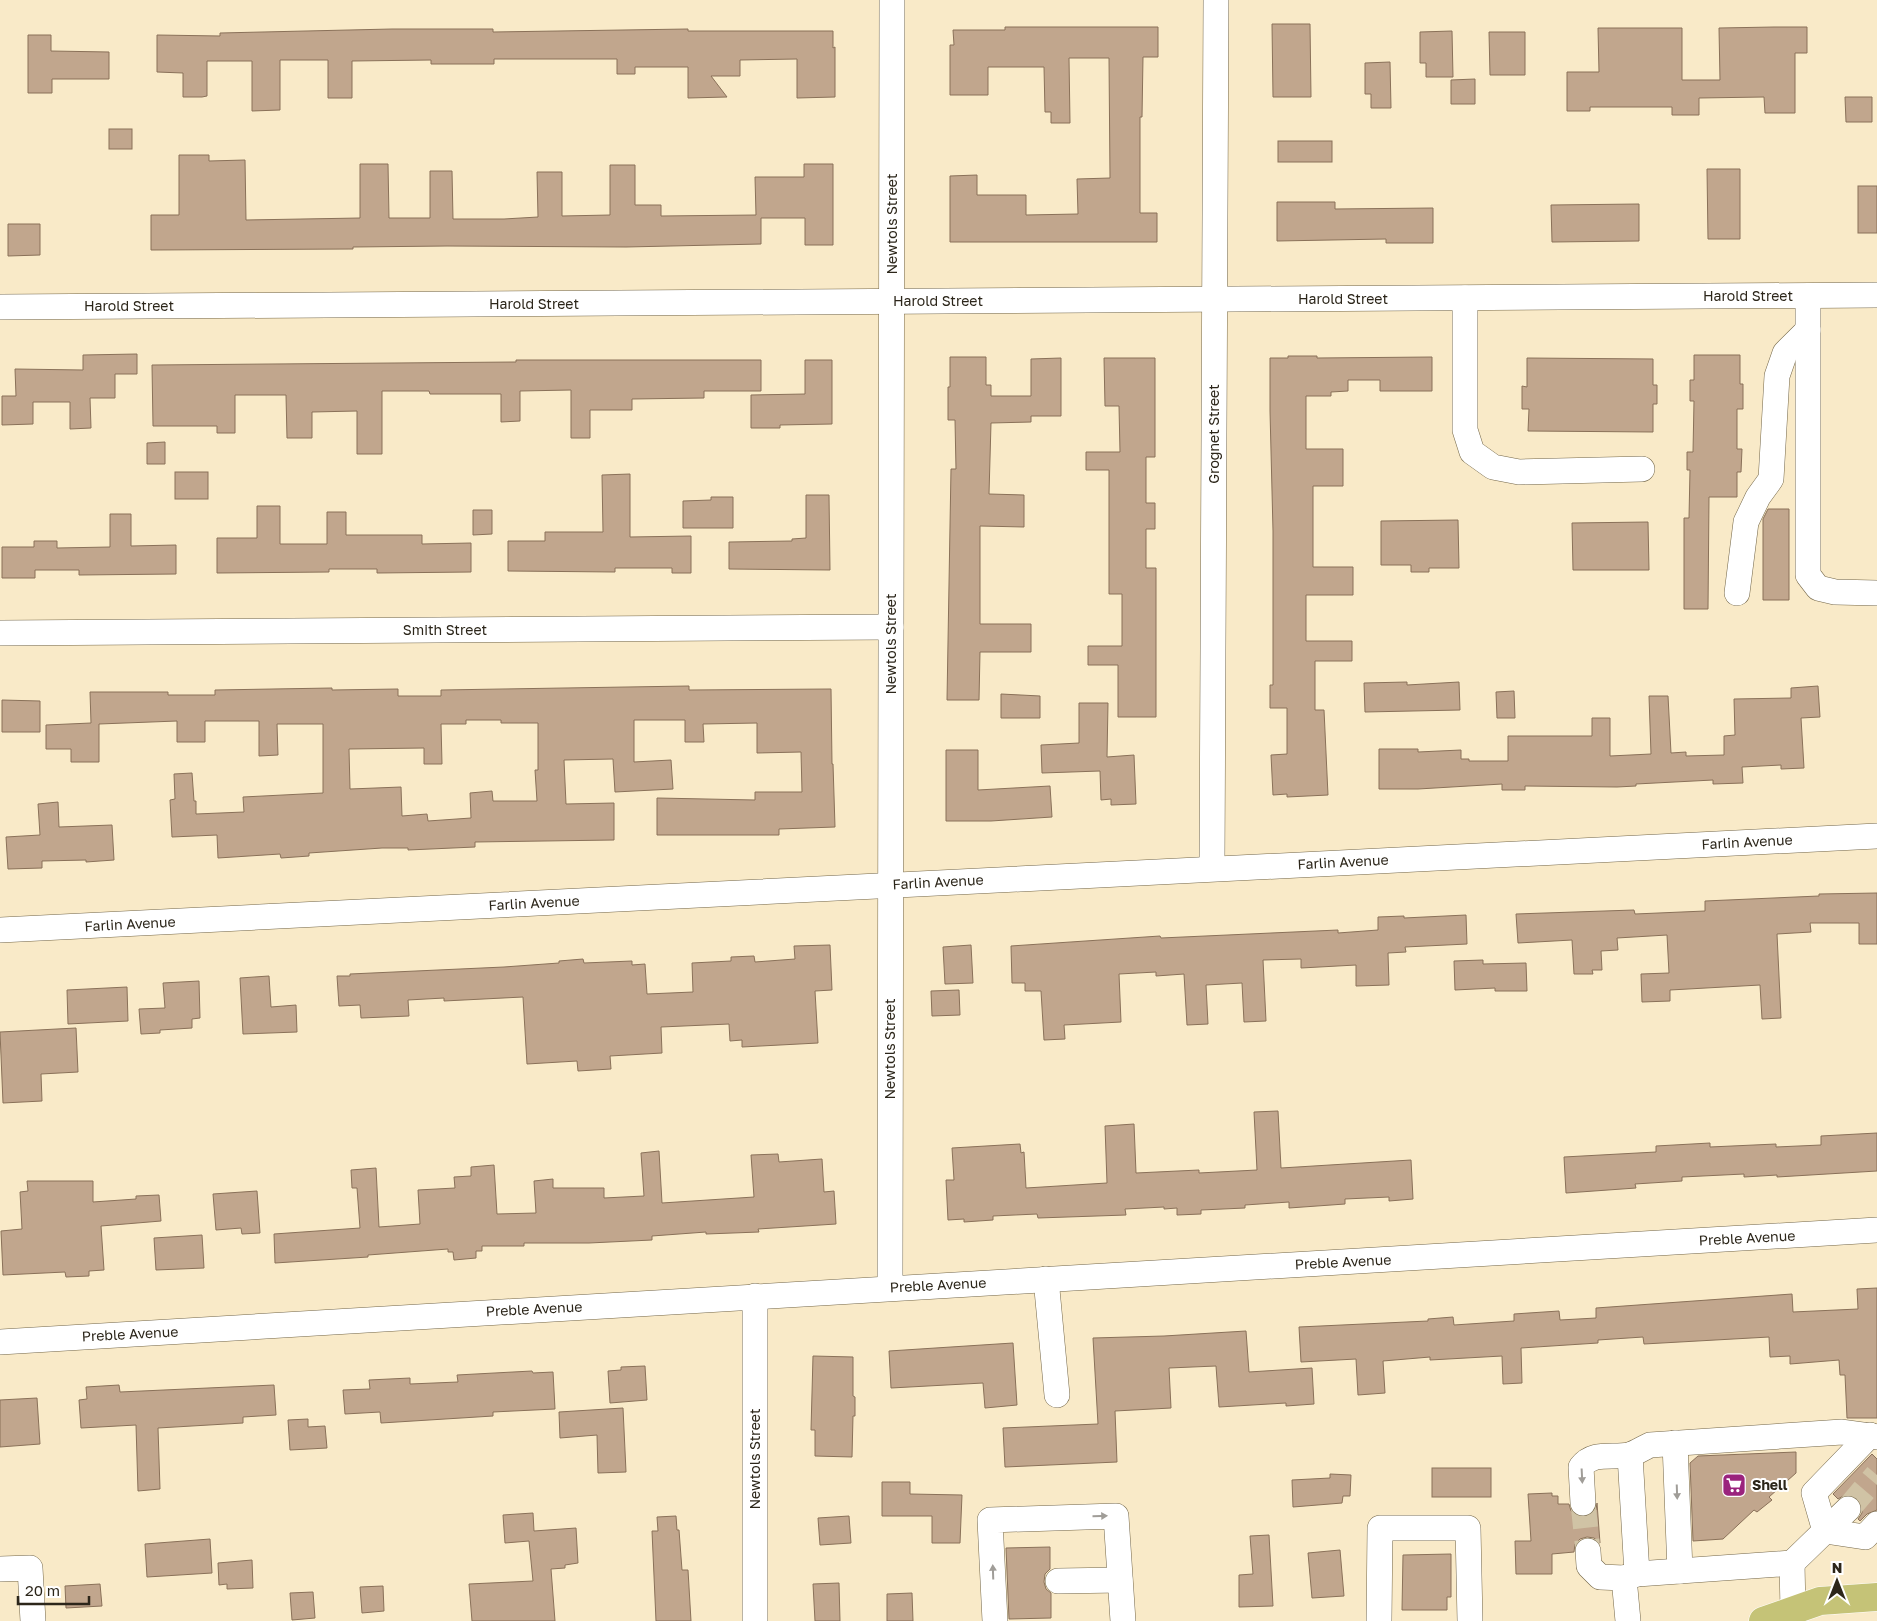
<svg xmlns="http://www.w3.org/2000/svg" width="1877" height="1621" viewBox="0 0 1877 1621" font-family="'Golos Text',sans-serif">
<rect width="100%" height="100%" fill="#f9eac8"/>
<g fill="#c1a68d" stroke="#8a7159" fill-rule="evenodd">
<polygon points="1272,24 1310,24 1311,97 1273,97"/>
<polygon points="1005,27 1158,27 1158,57 1143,57 1142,117 1140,117 1140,213 1157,213 1157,242 950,242 950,176 977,175 977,195 1026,195 1026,215 1078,214 1077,179 1110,178 1109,58 1069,58 1070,123 1051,123 1051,112 1045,112 1044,67 988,67 988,95 950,95 950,45 954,45 953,30 1005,30"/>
<polygon points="1774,27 1807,27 1807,53 1795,53 1795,113 1765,113 1764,97 1699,98 1699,115 1672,115 1672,107 1590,107 1590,111 1567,111 1567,72 1599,72 1598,28 1682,28 1682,80 1720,80 1719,28"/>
<polygon points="392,29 493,29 493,32 688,29 688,31 833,31 833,48 835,47 835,97 797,98 797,59 740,60 740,76 711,76 727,97 688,98 688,67 635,67 635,74 617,74 617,59 494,59 494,64 431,64 431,60 352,61 352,98 328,98 328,60 280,60 280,110 252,111 252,61 207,61 207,96 202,97 183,97 183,73 157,72 157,35 220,36 220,33"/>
<polygon points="1452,31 1453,77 1426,77 1426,63 1420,63 1420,32"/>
<polygon points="1489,32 1525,32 1525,75 1490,75"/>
<polygon points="28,35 51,35 51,51 109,52 109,79 52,79 52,93 28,93"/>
<polygon points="1390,62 1391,108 1371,108 1371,94 1365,94 1365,63"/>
<polygon points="1475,79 1475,104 1451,104 1451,80"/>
<polygon points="1845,97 1872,97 1872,122 1846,122"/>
<rect x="109" y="129" width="23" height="20"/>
<rect x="1278" y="141" width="54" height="21"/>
<polygon points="179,155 209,155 209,161 245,160 246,220 360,218 360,164 388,164 389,218 430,218 430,171 452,171 453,219 504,219 538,217 537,172 562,172 562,216 610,215 610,165 635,165 635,205 661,205 661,216 756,215 755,177 804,177 804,164 833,164 833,245 805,245 805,218 761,218 761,244 626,247 447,246 353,247 353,249 151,250 151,215 179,215"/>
<polygon points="1707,169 1740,169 1740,239 1708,239"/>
<rect x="1858" y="186" width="19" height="47"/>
<polygon points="1277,202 1335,202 1335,209 1433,208 1433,243 1386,243 1386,239 1277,241"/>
<polygon points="1639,204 1639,241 1552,242 1551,205"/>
<polygon points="8,224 40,224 40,255 8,256"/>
<polygon points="137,354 137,374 115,374 115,398 90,398 91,428 70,429 70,402 33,402 33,424 2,425 2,396 16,396 15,369 83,370 83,355"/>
<polygon points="1694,355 1740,355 1740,384 1743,384 1743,409 1737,409 1737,449 1742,449 1741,472 1737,472 1737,497 1709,497 1708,609 1684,609 1684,518 1689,518 1690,470 1687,470 1687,452 1693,452 1694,401 1690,401 1690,380 1694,380"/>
<polygon points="1288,356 1317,356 1317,358 1432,357 1432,391 1380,391 1380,380 1348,380 1348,391 1331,392 1331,396 1306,396 1306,449 1343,449 1343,486 1313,486 1313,567 1353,567 1353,595 1306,595 1306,641 1352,641 1352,661 1315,661 1315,710 1324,710 1328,795 1287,797 1287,794 1273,795 1271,755 1287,754 1287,708 1270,708 1270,685 1273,685 1273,531 1270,411 1270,358 1288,358"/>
<polygon points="950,357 986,357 986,385 991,385 991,396 1031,396 1031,359 1061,358 1061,416 1031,416 1031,422 991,423 989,494 1024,495 1024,527 980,526 980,624 1031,624 1031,652 980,652 979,700 947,700 951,469 956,469 955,420 948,420 948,387 950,387"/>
<polygon points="1104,358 1155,358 1155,457 1146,457 1146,503 1155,503 1155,529 1146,529 1146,568 1156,568 1156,717 1118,717 1118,665 1088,665 1088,646 1122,646 1122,594 1109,594 1109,470 1086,470 1086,452 1120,452 1119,406 1105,406"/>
<polygon points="1527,358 1653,359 1653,385 1657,385 1657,404 1653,404 1653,432 1528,431 1529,409 1522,409 1522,386 1527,387"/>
<polygon points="516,360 761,360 761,391 704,391 704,398 632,399 632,410 590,410 590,438 571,438 571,390 520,391 520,421 501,422 501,394 430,394 429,391 382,391 382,454 357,454 357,411 312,412 312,438 287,438 286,395 235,395 235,433 217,433 217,426 153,426 152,365 516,362"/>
<polygon points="805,360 832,360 832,424 780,425 780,428 751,428 751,395 805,394"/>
<polygon points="165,442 165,464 147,464 147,443"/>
<rect x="175" y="472" width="33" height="27"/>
<polygon points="630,474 630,537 691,536 691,573 672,573 672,568 615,568 615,572 508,571 508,541 545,541 545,532 603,532 602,475"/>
<polygon points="806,495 829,495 830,570 729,569 729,542 792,541 792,539 806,538"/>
<polygon points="711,497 733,497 733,528 683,528 683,501 711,500"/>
<polygon points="257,506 280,506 280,544 327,544 327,512 346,512 346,535 422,535 422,544 471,543 471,572 377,573 377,569 329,569 329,572 217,573 217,538 257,538"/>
<polygon points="1768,509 1789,509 1789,600 1763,600 1763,519"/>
<polygon points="473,510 492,510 492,534 473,535"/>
<polygon points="110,514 131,514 131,546 176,545 176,574 79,575 79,570 35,570 35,578 2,578 2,547 34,547 34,541 57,541 57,548 110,547"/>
<polygon points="1458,520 1459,568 1429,568 1429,572 1411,572 1411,565 1381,565 1381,521"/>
<polygon points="1648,522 1649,570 1573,570 1572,523"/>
<polygon points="1407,682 1407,685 1459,682 1460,710 1365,712 1364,683"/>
<path d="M689 686V690L831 689 832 764H833L835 827 779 829V835H657V798L755 800V792H802L801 752 757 753V723L703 724 704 742H685V720H634V762L671 760 673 789 615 792 613 759 564 760 566 804 614 803V840L475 842V847L408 850V848H382L309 853V856L281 858 280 854 218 858 217 835 172 837 170 800 175 799 174 774 192 773 194 801H196V814L244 812 243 797 323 793V724H277L278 755 259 756V721H205V742H177V721L99 724V762H71V749H46V725L91 723 90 692H168V695H215V690L332 688V690L398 689V696H441V690ZM466 720H501V723H538V770H535L537 801H493L492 791 470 793 471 818 428 821 427 814 402 816 401 787 350 789 349 749 424 748V764H442L441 724H466Z"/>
<polygon points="1818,686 1820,717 1801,718 1804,768 1781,769 1781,765 1742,767 1743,783 1713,784 1713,780 1636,784 1636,786 1617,787 1525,786 1525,790 1502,790 1502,784 1418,789 1379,789 1379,749 1418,749 1418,752 1461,750 1461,759 1469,759 1469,761 1508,761 1508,736 1592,736 1592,718 1610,718 1610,756 1651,754 1649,696 1668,696 1671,753 1686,752 1686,756 1724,755 1724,736 1735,735 1734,699 1791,698 1791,688"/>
<polygon points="1514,691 1515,718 1497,718 1496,692"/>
<polygon points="1001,694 1040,696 1040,718 1001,718"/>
<polygon points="2,700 40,701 40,732 2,732"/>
<polygon points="1079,703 1108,703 1107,757 1134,755 1136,804 1111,805 1111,799 1101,800 1100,771 1042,773 1041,745 1079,743"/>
<polygon points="946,750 978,750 978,790 1050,786 1052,817 991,821 946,821"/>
<polygon points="58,802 59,827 112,825 114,860 86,862 86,860 42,861 42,868 8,869 6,837 40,835 38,804"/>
<polygon points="1877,893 1877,944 1859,944 1859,923 1810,923 1811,932 1777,934 1781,1018 1762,1019 1760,985 1670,990 1670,1001 1642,1002 1641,974 1669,973 1667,935 1617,938 1618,950 1601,951 1602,970 1592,970 1593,974 1574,974 1572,940 1518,943 1516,914 1634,910 1635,914 1705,911 1705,901 1819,896 1819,894"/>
<polygon points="1466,915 1467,944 1405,947 1406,952 1388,953 1389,985 1356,986 1356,965 1301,968 1301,959 1263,960 1266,1021 1244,1022 1242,983 1206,985 1208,1024 1187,1025 1184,974 1156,976 1156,972 1119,974 1121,1022 1064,1025 1065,1039 1044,1040 1041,991 1025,991 1025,983 1012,983 1011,946 1160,936 1161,938 1338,930 1338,933 1378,930 1378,917 1404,916 1404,918"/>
<polygon points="830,945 832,990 815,991 818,1043 742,1047 742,1040 730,1041 729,1024 661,1027 662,1053 610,1056 611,1069 578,1071 577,1061 527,1064 523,997 444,1001 444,998 408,1000 409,1016 361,1018 360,1005 339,1006 337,976 350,976 350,974 504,967 559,963 559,961 583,959 584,963 632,961 632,965 645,964 647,994 693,992 692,963 731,961 731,957 754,956 755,962 795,959 794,946"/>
<polygon points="971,945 973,983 945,984 943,947"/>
<polygon points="1483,960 1483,964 1526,963 1527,991 1495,991 1495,988 1455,990 1454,961"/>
<polygon points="269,976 271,1007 296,1005 297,1032 243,1034 240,978"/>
<polygon points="199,981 200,1018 192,1019 192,1028 160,1030 160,1033 141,1034 139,1009 165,1008 163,983"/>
<polygon points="127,987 128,1021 68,1024 67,990"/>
<polygon points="959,990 960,1015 932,1016 931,991"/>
<polygon points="76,1028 78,1072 41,1074 42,1101 3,1103 0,1032"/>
<polygon points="1278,1111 1281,1168 1411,1160 1413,1199 1389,1201 1389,1197 1345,1199 1345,1204 1289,1208 1289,1202 1245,1205 1245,1208 1201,1210 1201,1214 1177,1215 1177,1208 1164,1209 1164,1207 1125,1209 1126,1215 1038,1218 1037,1214 993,1216 993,1220 964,1222 964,1219 948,1220 946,1180 954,1180 952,1148 1020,1144 1021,1153 1024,1152 1026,1188 1107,1183 1105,1126 1134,1124 1136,1173 1199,1170 1199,1173 1257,1170 1254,1112"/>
<polygon points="1877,1133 1877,1171 1777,1177 1777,1175 1744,1177 1744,1174 1682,1177 1682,1181 1635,1184 1636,1188 1566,1193 1564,1157 1656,1152 1656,1146 1710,1143 1710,1147 1776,1144 1776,1147 1821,1145 1821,1136"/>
<polygon points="659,1151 662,1203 754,1197 751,1155 778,1154 779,1162 822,1159 824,1192 834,1191 836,1224 758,1229 759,1232 706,1234 706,1232 652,1236 652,1240 589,1243 524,1243 524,1246 482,1246 482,1251 476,1251 476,1258 454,1260 453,1252 448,1252 448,1249 368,1255 368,1257 275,1263 274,1234 360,1228 357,1188 352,1188 351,1170 376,1168 379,1227 420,1224 418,1190 455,1188 454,1177 471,1176 471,1167 494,1165 497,1214 536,1213 534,1181 553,1179 553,1188 604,1188 604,1198 644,1196 641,1153"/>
<polygon points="27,1181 93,1181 93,1202 136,1199 136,1196 159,1195 161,1221 101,1226 104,1270 89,1271 89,1276 66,1277 65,1272 3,1275 1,1231 22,1229 20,1192 28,1191"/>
<polygon points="257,1191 260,1233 242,1234 241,1228 216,1230 213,1194"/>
<polygon points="202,1235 204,1268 156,1270 154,1238"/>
<polygon points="1877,1288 1877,1418 1847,1418 1845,1375 1840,1375 1839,1360 1790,1364 1790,1356 1770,1357 1769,1337 1644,1344 1643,1337 1598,1340 1598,1343 1521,1348 1522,1383 1503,1384 1502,1356 1430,1360 1430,1357 1383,1361 1385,1393 1358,1395 1356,1359 1301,1362 1299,1327 1428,1321 1428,1319 1453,1317 1454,1325 1514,1321 1514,1314 1559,1311 1560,1320 1596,1318 1596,1308 1792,1294 1793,1312 1858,1309 1857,1289"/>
<polygon points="1246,1331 1249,1372 1312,1368 1314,1404 1286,1406 1286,1403 1219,1407 1216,1366 1169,1368 1171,1408 1115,1411 1117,1462 1005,1467 1003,1428 1098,1424 1093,1338 1164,1336"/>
<polygon points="1013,1343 1017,1405 985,1408 983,1383 891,1388 889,1351"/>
<polygon points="813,1356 853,1357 853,1396 855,1397 855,1416 853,1416 852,1457 815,1456 815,1430 811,1430"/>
<polygon points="645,1366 647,1400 610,1403 608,1371 621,1370 621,1367"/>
<polygon points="532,1371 533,1373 553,1372 555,1409 493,1412 493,1416 381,1423 380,1412 345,1414 343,1390 370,1389 369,1380 410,1378 410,1384 458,1382 457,1375"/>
<polygon points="119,1385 120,1392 274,1385 276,1415 243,1417 243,1423 158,1428 160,1489 138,1491 136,1425 81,1428 79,1400 87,1399 86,1387"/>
<polygon points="37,1398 40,1444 0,1447 0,1400"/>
<polygon points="623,1408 626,1472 598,1473 597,1435 560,1438 559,1412"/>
<polygon points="308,1419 308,1427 325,1426 327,1448 290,1450 288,1420"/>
<polygon points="1796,1452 1796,1473 1769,1497 1772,1500 1757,1512 1754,1510 1723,1539 1693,1541 1690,1463 1698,1456"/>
<polygon points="1872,1454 1877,1459 1877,1510 1867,1514 1860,1521 1858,1519 1862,1513 1862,1506 1858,1499 1852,1495 1845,1495 1838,1499 1833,1494"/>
<rect x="1432" y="1468" width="59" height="29"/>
<polygon points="1330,1474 1351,1475 1350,1496 1343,1496 1342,1503 1293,1507 1292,1480 1330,1478"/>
<polygon points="882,1482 910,1482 910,1494 962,1495 960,1543 932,1543 932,1516 882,1516"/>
<polygon points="1552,1493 1552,1496 1558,1496 1558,1504 1569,1504 1571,1511 1577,1516 1584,1517 1590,1515 1596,1510 1597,1503 1600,1543 1594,1538 1587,1537 1580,1539 1575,1544 1574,1552 1552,1554 1552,1574 1516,1574 1515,1541 1531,1541 1528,1494"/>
<polygon points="533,1513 534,1531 576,1528 578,1563 565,1565 565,1568 551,1569 555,1621 472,1621 469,1584 533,1581 529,1541 505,1543 503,1515"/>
<polygon points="676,1516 677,1530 679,1530 682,1570 688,1570 691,1621 656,1621 652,1531 658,1531 657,1517"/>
<polygon points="849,1516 851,1543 820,1545 818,1518"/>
<polygon points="1269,1535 1273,1606 1239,1607 1239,1575 1253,1574 1250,1536"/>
<polygon points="210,1539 212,1573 147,1577 145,1544"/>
<polygon points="1050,1547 1050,1569 1045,1574 1044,1582 1046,1589 1051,1593 1051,1618 1009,1619 1006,1548"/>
<polygon points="1340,1550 1344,1596 1312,1598 1308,1553"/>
<polygon points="1451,1554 1451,1597 1447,1597 1447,1610 1402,1610 1403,1555"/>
<polygon points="252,1560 253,1588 227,1589 227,1584 219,1585 218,1563"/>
<polygon points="839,1583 840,1621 815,1621 813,1584"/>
<polygon points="100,1584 102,1606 66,1608 65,1586"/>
<polygon points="383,1586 384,1611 362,1613 360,1587"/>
<polygon points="313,1592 315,1618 292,1620 290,1593"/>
<polygon points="912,1593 913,1621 887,1621 887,1594"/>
</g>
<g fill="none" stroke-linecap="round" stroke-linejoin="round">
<g stroke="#d0c3a5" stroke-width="25" stroke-dasharray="25 12" stroke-linecap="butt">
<polyline points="1583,1503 1588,1551"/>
<polyline points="1848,1509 1877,1475"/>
</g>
<g stroke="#746749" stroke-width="26">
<g id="minor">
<polyline points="1808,296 1808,575 1818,588 1835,592 1877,593"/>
<polyline points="1465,298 1465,430 1472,452 1493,467 1519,472 1642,469"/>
<polyline points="0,307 1877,295"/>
<polyline points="1737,593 1746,522 1758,497 1771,479 1777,376 1785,353 1808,330"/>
<polyline points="0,633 891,627"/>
<polyline points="1212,868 1216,0"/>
<polyline points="0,930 1877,836"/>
<polyline points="1046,1279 1057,1395"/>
<polyline points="890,1288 892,0"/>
<polyline points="755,1296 755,1621"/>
<polyline points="0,1342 1877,1230"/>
<polyline points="1675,1443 1680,1571"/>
<polyline points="1630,1455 1637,1574"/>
<path d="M1583 1503 1581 1467C1593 1451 1611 1458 1629 1455 1636 1453 1643 1448 1650 1445L1842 1432 1877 1437"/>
<polyline points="1825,1531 1865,1537 1877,1524"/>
<polyline points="1825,1531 1848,1509"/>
<polyline points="1588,1551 1589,1566 1600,1577 1624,1578"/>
<polyline points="1792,1563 1825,1531 1814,1493 1870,1435"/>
<polyline points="0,1569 30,1568 33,1621"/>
<polyline points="1058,1581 1120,1580"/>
<polyline points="995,1621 990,1520 1116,1516 1123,1621"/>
<polyline points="1379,1621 1380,1528 1468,1528 1470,1621"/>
<polyline points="1628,1621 1624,1578 1637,1574 1792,1563 1793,1611"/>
</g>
</g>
<g stroke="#fff" stroke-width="29">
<polyline id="major" points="1763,1621 1820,1601 1877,1597"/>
</g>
<use href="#minor" stroke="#fff" stroke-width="25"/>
<use href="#major" stroke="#c5c377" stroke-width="28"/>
</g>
<defs><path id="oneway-solid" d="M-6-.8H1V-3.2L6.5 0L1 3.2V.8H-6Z" transform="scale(1.25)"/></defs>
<g fill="#a09d98">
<use href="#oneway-solid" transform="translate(1582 1476) rotate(87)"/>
<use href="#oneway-solid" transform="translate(1677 1492) rotate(88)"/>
<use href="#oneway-solid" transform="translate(1100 1516) rotate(-2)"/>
<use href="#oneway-solid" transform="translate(993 1572) rotate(-92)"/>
</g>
<defs>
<g id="supermarket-square" transform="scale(1.25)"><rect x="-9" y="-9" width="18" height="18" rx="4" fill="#9a237d" stroke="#fff"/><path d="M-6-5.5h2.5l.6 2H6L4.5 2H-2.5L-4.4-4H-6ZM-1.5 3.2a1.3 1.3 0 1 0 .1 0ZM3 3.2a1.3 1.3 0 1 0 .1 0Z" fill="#fff"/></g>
</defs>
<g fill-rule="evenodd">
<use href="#supermarket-square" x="1734" y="1485"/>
</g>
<g text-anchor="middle" stroke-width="4" stroke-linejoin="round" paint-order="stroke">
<g font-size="14" fill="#2c261a" stroke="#fff">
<text transform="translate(892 224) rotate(-90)" y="5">Newtols Street</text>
<text x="1748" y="301">Harold Street</text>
<text x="1343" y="304">Harold Street</text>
<text x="938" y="306">Harold Street</text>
<text x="534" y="309">Harold Street</text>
<text x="129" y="311">Harold Street</text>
<text transform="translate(1214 434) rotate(-90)" y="5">Grognet Street</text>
<text x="445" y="635">Smith Street</text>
<text transform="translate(891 644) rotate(-90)" y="5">Newtols Street</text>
<text transform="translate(1747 842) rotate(-3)" y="5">Farlin Avenue</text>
<text transform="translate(1343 862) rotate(-3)" y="5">Farlin Avenue</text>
<text transform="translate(938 882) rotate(-3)" y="5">Farlin Avenue</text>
<text transform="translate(534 903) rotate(-3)" y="5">Farlin Avenue</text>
<text transform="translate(130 924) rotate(-3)" y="5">Farlin Avenue</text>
<text transform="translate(890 1049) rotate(-90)" y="5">Newtols Street</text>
<text transform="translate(1747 1238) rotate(-3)" y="5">Preble Avenue</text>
<text transform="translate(1343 1262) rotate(-3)" y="5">Preble Avenue</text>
<text transform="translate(938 1285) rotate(-3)" y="5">Preble Avenue</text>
<text transform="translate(534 1309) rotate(-3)" y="5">Preble Avenue</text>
<text transform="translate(130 1334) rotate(-3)" y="5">Preble Avenue</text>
<text transform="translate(755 1459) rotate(-90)" y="5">Newtols Street</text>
</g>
<g font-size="14" font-weight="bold" fill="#2c261a" stroke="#fff" text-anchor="start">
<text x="1752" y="1490">Shell</text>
</g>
</g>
<g transform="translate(1837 1581)" stroke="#ffffff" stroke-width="4" paint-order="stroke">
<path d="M0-4L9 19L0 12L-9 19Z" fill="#2c261a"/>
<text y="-8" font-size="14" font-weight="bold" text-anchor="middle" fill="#2c261a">N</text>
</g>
<path d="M18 1596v8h71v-8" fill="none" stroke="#2c261a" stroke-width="2.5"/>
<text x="25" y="1596" font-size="15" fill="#2c261a" stroke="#ffffff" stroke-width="4" paint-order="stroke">20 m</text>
</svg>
